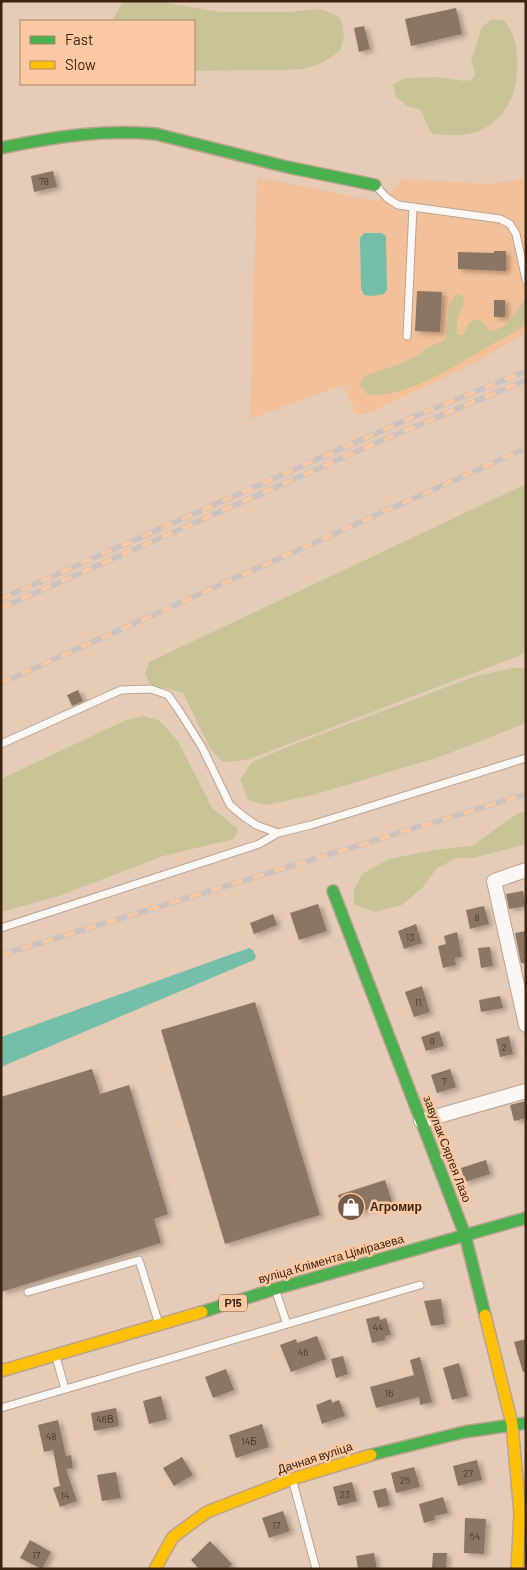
<svg xmlns="http://www.w3.org/2000/svg" width="527" height="1570" viewBox="0 0 527 1570" font-family="Barlow,sans-serif">
<defs>
<filter id="shadow"><feDropShadow dx="4" dy="2.5" stdDeviation="2.5" flood-color="#0004"/></filter>
</defs>
<rect width="100%" height="100%" fill="#e6cbb7"/>
<polygon fill="#f2c19a" points="257,177 376,201 387,198 401,179 491,184 526,178 526,332 480,360 372,412 357,415 342,385 250,419"/>
<g fill="#c8c498">
<polygon points="130,1 155,1 220,12 288,12 321,9 339,17 342,23 344,36 340,51 322,63 303,69 281,70 194,71 194,21 112,21 122,3"/>
<path d="M492 19 504 20C517 38 518 50 517 72 516 105 495 132 461 135 452 136 442 134 433 134L429 129 421 110 407 106 396 97 393 84 405 78 439 77 464 81 471 80 475 75 471 59 474 53 482 27Z"/>
<path d="M456 294 463 296 464 302 457 322V335H463L469 323 475 319 481 321 490 331C507 330 515 314 523 301H526V324C515 333 501 339 489 346 457 365 406 398 368 395L360 386 361 380 366 375 400 364 418 355 427 348 446 339 449 306Z"/>
<polygon points="526,484 526,653 247,760 222,762 211,750 183,693 150,684 145,674 149,662"/>
<polygon points="513,668 526,668 526,723 442,756 313,795 266,805 248,800 240,780 252,762 292,745 476,676"/>
<polygon points="144,716 160,721 178,741 212,808 238,829 234,839 163,856 59,896 1,912 1,779 126,720"/>
<polygon points="526,811 526,844 473,858 457,858 437,868 423,887 402,905 375,912 354,904 354,890 362,874 389,859 434,850 472,846 517,814"/>
</g>
<g fill="#75bea9">
<polygon points="364,233 381,233 386,236 387,290 384,294 372,296 364,295 361,288 360,238"/>
<polygon points="249,948 253,950 256,957 254,960 1,1067 1,1037"/>
</g>
<g fill="#8b7664" filter="url(#shadow)">
<polygon points="456,8 462,34 411,46 405,19"/>
<polygon points="364,26 370,49 359,52 354,28"/>
<polygon points="53,171 57,187 34,192 31,176"/>
<polygon points="494,251 506,251 506,271 458,269 458,252 494,253"/>
<polygon points="417,291 442,292 440,332 415,331"/>
<rect x="494" y="300" width="11" height="17"/>
<polygon points="78,690 83,701 72,706 67,695"/>
<polygon points="523,891 526,906 509,909 506,894"/>
<polygon points="318,904 327,931 299,940 290,913"/>
<polygon points="484,906 489,924 470,929 466,910"/>
<polygon points="273,914 277,925 254,934 250,923"/>
<polygon points="416,924 422,943 404,949 398,931"/>
<polygon points="526,931 526,963 521,963 515,933"/>
<polygon points="457,932 462,957 455,958 456,965 443,968 438,946 446,944 444,936"/>
<polygon points="490,947 493,966 481,968 478,948"/>
<polygon points="422,986 430,1012 414,1017 405,992"/>
<polygon points="500,996 503,1008 481,1012 479,1000"/>
<polygon points="255,1002 320,1215 225,1244 161,1030"/>
<polygon points="439,1031 444,1046 426,1051 421,1037"/>
<polygon points="509,1036 513,1054 500,1057 496,1039"/>
<polygon points="92,1069 100,1094 129,1085 168,1214 154,1219 161,1243 1,1292 1,1097"/>
<polygon points="450,1069 456,1087 437,1093 431,1075"/>
<polygon points="526,1101 526,1118 514,1121 510,1105"/>
<polygon points="486,1160 490,1174 465,1182 461,1168"/>
<polygon points="385,1180 392,1202 345,1216 338,1195"/>
<polygon points="441,1299 445,1324 431,1326 424,1301"/>
<polygon points="379,1316 380,1320 386,1318 391,1335 385,1336 385,1340 372,1343 366,1319"/>
<polygon points="317,1336 326,1359 291,1372 280,1345 296,1339 297,1343"/>
<polygon points="526,1339 526,1372 523,1372 514,1342"/>
<polygon points="343,1356 348,1374 336,1378 331,1359"/>
<polygon points="420,1357 432,1402 420,1405 419,1397 376,1408 370,1387 414,1375 410,1360"/>
<polygon points="459,1363 468,1396 452,1400 443,1368"/>
<polygon points="226,1369 234,1390 213,1398 205,1377"/>
<polygon points="161,1396 167,1419 149,1424 143,1401"/>
<polygon points="331,1399 332,1403 339,1400 345,1416 322,1424 316,1405"/>
<polygon points="116,1408 119,1426 94,1431 91,1413"/>
<polygon points="58,1420 66,1456 71,1455 73,1468 66,1469 77,1501 60,1507 53,1488 60,1486 53,1450 44,1452 38,1425"/>
<polygon points="262,1424 269,1447 236,1458 229,1435"/>
<polygon points="182,1457 193,1475 174,1486 163,1468"/>
<polygon points="477,1460 482,1480 458,1486 453,1466"/>
<polygon points="414,1467 420,1487 396,1493 391,1473"/>
<polygon points="116,1472 121,1498 102,1501 97,1475"/>
<polygon points="352,1482 357,1501 338,1506 333,1487"/>
<polygon points="386,1488 390,1505 378,1508 373,1491"/>
<polygon points="443,1497 448,1513 434,1516 435,1520 424,1523 419,1504"/>
<polygon points="283,1511 290,1531 269,1538 262,1518"/>
<polygon points="465,1518 486,1519 484,1554 464,1553"/>
<polygon points="30,1540 51,1552 42,1569 20,1558"/>
<polygon points="210,1541 232,1564 227,1569 199,1569 191,1560"/>
<polygon points="374,1553 377,1569 358,1569 356,1556"/>
<polygon points="433,1553 447,1553 446,1568 432,1568"/>
</g>
<g fill="none" stroke-linecap="round" stroke-linejoin="round">
<g stroke="#bba391" stroke-width="9">
<g id="lane">
<polyline points="377,187 387,198 398,205 500,219 510,224 516,234 526,280"/>
<polyline points="407,336 413,207"/>
<polyline points="1,744 121,690 151,689 168,695 178,709 202,747 230,805 243,816 256,825 278,833 311,825 526,758"/>
<polyline points="1,928 259,844 278,833"/>
<polyline points="28,1292 139,1260 158,1321"/>
<polyline points="276,1292 287,1324"/>
<polyline points="56,1357 65,1389"/>
<polyline points="1,1408 420,1285"/>
<polyline points="293,1482 316,1569"/>
</g>
</g>
<g stroke="#bba391" stroke-width="16">
<g id="street">
<polyline points="526,870 494,881 526,1025"/>
<polyline points="421,1121 526,1091"/>
</g>
</g>
<g stroke="#bba391" stroke-width="14">
<g id="fast">
<path d="M1 148C53 137 103 129 156 134L287 167 375 185"/>
<polyline points="333,891 465,1235 485,1315"/>
<polyline points="202,1312 275,1289 526,1218"/>
<polyline points="371,1455 464,1432 526,1423"/>
</g>
</g>
<g stroke="#bba391" stroke-width="14">
<g id="slow">
<polyline points="485,1315 512,1424 520,1513 517,1569"/>
<polyline points="1,1371 202,1312"/>
<polyline points="155,1569 173,1537 207,1512 292,1479 371,1455"/>
</g>
</g>
<use href="#lane" stroke="#fbf7f4" stroke-width="7"/>
<use href="#street" stroke="#fbf7f4" stroke-width="14"/>
<use href="#fast" stroke="#4caf50" stroke-width="11"/>
<use href="#slow" stroke="#ffc107" stroke-width="11"/>
<g stroke="#ccc3be" stroke-width="5.5">
<g id="rail">
<polyline points="1,599 413,417 526,371"/>
<polyline points="1,608 392,436 526,380"/>
<polyline points="1,683 526,448"/>
<polyline points="1,955 526,794"/>
</g>
</g>
<use href="#rail" stroke="#fac8a3" stroke-width="4" stroke-dasharray="11" stroke-linecap="butt"/>
</g>
<defs>
<g id="shop-disc" transform="scale(1.4375)"><circle r="9.5" fill="#775e4a" stroke="#fac8a3"/><path d="M-5-2.5h2.3a2.7 3.5 0 0 1 5.4 0H5L5.5 6h-11ZM-1.5-2.5h3a1.5 2.3 0 0 0-3 0Z" fill="#fff"/></g>
</defs>
<g fill-rule="evenodd">
<use href="#shop-disc" x="351" y="1207"/>
</g>
<g text-anchor="middle" stroke-width="5" stroke-linejoin="round" paint-order="stroke">
<g font-size="10" fill="#4f3825">
<text x="44" y="185">78</text>
<text x="477" y="921">8</text>
<text x="410" y="941">13</text>
<text x="418" y="1006">11</text>
<text x="432" y="1045">9</text>
<text x="504" y="1051">2</text>
<text x="444" y="1085">7</text>
<text x="378" y="1331">44</text>
<text x="303" y="1356">46</text>
<text x="389" y="1397">16</text>
<text x="105" y="1423">46В</text>
<text x="51" y="1440">48</text>
<text x="249" y="1445">14Б</text>
<text x="468" y="1477">27</text>
<text x="405" y="1484">25</text>
<text x="345" y="1498">23</text>
<text x="65" y="1499">14</text>
<text x="276" y="1529">17</text>
<text x="475" y="1540">54</text>
<text x="36" y="1559">17</text>
</g>
<rect fill="#fac8a3" stroke="#74543c" stroke-width="1" x="219" y="1294.5" width="28" height="17" rx="4"/>
<g font-size="11" font-weight="bold" fill="#3b2310">
<text x="233" y="1307">Р15</text>
</g>
<g font-size="12" fill="#3b2310" stroke="#fac8a3">
<text transform="translate(447 1149) rotate(69)" y="4">завулак Сяргея Лазо</text>
<text transform="translate(331 1259) rotate(-16)" y="4">вуліца Клімента Ціміразева</text>
<text transform="translate(315 1458) rotate(-18)" y="4">Дачная вуліца</text>
</g>
<g font-size="12" font-weight="bold" fill="#3b2310" stroke="#fac8a3" text-anchor="start">
<text x="370" y="1211">Агромир</text>
</g>
</g>
<rect width="527" height="1570" fill="none" stroke="#3b2310" stroke-width="5"/>
<rect x="20" y="20" width="175" height="65" fill="#fac8a3" stroke="#ae8668"/>
<rect x="30" y="36" width="25" height="8" fill="#4caf50" stroke="#ae8668"/>
<text x="65" y="45" font-size="15" fill="#3b2310">Fast</text>
<rect x="30" y="61" width="25" height="8" fill="#ffc107" stroke="#ae8668"/>
<text x="65" y="70" font-size="15" fill="#3b2310">Slow</text>
</svg>
